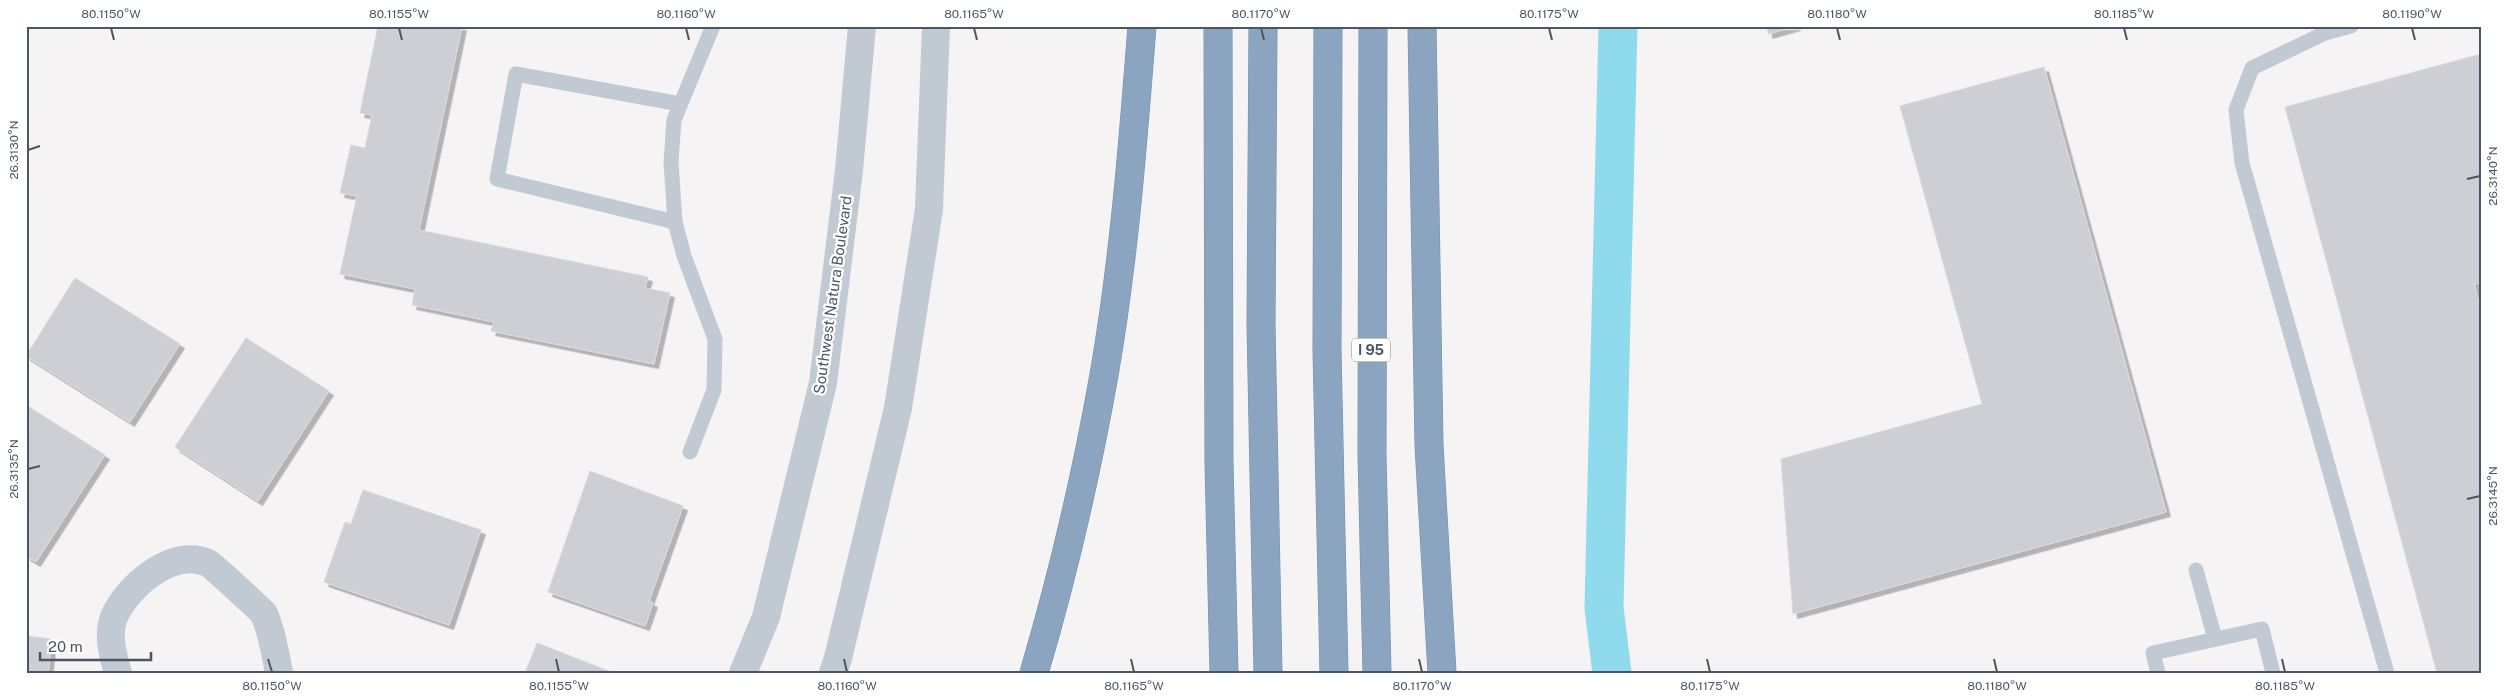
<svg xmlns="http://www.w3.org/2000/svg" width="2507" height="699" viewBox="0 0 2507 699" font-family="'Public Sans',sans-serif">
<defs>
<filter id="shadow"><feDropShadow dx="4.5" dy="4.5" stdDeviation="0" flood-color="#0004"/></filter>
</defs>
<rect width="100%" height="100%" fill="#f5f3f3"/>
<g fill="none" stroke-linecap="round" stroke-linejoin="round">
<polyline stroke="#90daee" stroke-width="39" points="1612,673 1604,608 1618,26"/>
</g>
<g fill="#cdcfd5" stroke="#d7d9de" filter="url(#shadow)">
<polygon points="378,26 462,26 419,230 648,277 645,288 670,293 654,364 491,331 494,322 412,305 415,289 340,274 357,196 340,193 351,145 365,148 372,115 360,113"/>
<polygon points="1768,26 1796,26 1768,34"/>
<polygon points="2481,54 2481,283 2474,284 2481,311 2481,673 2437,673 2285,107"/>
<polygon points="2044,67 2166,512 1793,614 1781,459 1982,404 1900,106"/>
<polygon points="75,278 180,344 130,422 26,356"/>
<polygon points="246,338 329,391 258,501 175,447"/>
<polygon points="26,405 105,455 36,562 26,556"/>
<polygon points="590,471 683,506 649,601 653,603 645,626 548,592"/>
<polygon points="363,490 481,530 449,625 324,582 345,522 351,524"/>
<polygon points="26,636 52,639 48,673 26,673"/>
<polygon points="537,643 614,673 525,673"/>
</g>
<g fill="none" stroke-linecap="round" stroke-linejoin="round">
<g stroke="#7690ad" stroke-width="29">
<g id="motorway">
<polyline points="1218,26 1219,463 1224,673"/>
<polyline points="1263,26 1261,324 1268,673"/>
<polyline points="1328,26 1327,350 1334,673"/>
<polyline points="1373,26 1372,455 1377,673"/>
<polyline points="1422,26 1429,445 1442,673"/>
<path d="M1034 673C1063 575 1086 476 1104 375 1124 260 1133 143 1142 26"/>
</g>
</g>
<g stroke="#c1cad2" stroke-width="15">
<polyline points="2351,26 2325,33 2252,68 2236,110 2242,163 2387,673"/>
<polyline points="675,222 497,179 516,74 680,104"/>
<polyline points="690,452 714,390 715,339 684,256 675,222 671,162 674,120 713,26"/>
<polyline points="2196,570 2215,639"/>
<polyline points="2158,673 2153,653 2262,629 2273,673"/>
</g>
<path stroke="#c1cad2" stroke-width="28" d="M118 673C113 656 107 634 114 617 127 587 172 547 208 563 212 565 261 610 264 614 271 629 276 656 279 673"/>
<g stroke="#c1cad2" stroke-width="28">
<polyline points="743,673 766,617 823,383 849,170 862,26"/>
<polyline points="833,673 838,658 898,408 929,209 936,26"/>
</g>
<use href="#motorway" stroke="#8ba5c1" stroke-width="28"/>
</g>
<path fill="none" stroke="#4a5661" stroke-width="2" d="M111 28 114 40M399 28 402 40M686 28 689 40M974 28 977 40M1261 28 1264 40M1549 28 1552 40M1837 28 1840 40M2124 28 2127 40M2412 28 2415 40M28 150 40 146M2467 179 2480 176M28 469 40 466M2467 499 2480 496M268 659 272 672M556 659 559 672M844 659 847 672M1131 659 1134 672M1419 659 1422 672M1707 659 1710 672M1994 659 1997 672M2282 659 2285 672"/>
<g text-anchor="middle" stroke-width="4.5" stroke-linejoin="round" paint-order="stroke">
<rect fill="#fff" stroke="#808990" stroke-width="1" x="1352" y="338.5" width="38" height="23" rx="4"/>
<g font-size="14" font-weight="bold" fill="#4a5661">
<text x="1371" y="355">I 95</text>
</g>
<g font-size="15" fill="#4a5661" stroke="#fff">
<text transform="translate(833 295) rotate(-82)" y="5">Southwest Natura Boulevard</text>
</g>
</g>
<rect width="2507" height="699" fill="none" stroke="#ffffff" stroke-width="55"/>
<path d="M40 652v8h111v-8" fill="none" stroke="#4a5661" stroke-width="2.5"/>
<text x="48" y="652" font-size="15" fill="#4a5661" stroke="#ffffff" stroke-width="4" paint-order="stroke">20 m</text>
<rect x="28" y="28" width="2452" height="644" fill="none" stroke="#4a5661" stroke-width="2"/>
<g font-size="12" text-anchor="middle" fill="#4a5661">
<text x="111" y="18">80.1150°W</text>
<text x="399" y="18">80.1155°W</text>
<text x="686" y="18">80.1160°W</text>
<text x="974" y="18">80.1165°W</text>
<text x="1261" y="18">80.1170°W</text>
<text x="1549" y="18">80.1175°W</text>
<text x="1837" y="18">80.1180°W</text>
<text x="2124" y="18">80.1185°W</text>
<text x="2412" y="18">80.1190°W</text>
<text transform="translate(14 150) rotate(-90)" y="4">26.3130°N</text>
<text transform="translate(2493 176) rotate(-90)" y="4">26.3140°N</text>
<text transform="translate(14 469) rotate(-90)" y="4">26.3135°N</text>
<text transform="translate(2493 496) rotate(-90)" y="4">26.3145°N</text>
<text x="272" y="690">80.1150°W</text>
<text x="559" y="690">80.1155°W</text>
<text x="847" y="690">80.1160°W</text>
<text x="1134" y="690">80.1165°W</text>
<text x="1422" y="690">80.1170°W</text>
<text x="1710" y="690">80.1175°W</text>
<text x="1997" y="690">80.1180°W</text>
<text x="2285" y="690">80.1185°W</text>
</g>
</svg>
